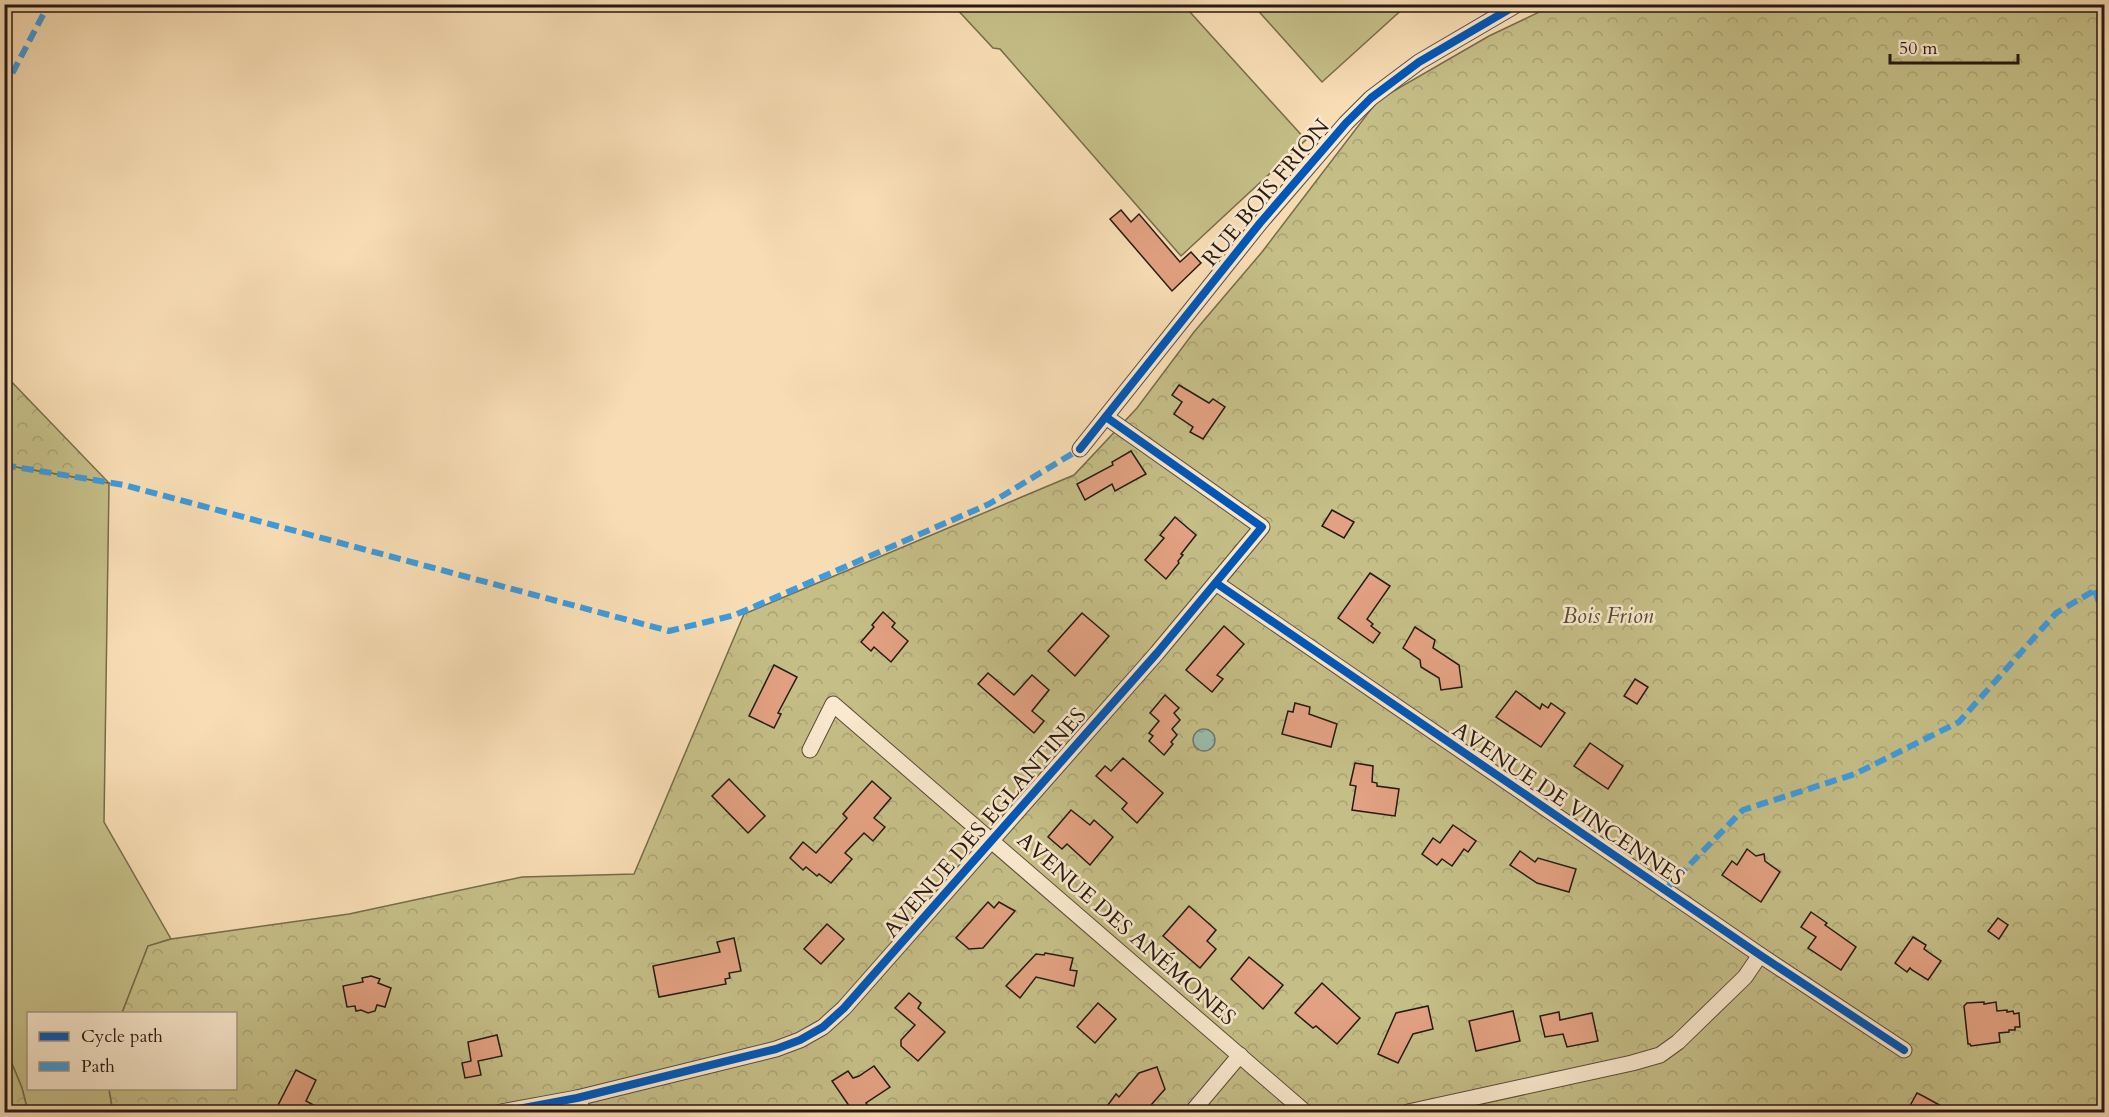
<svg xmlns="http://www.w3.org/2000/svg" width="2109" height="1117" viewBox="0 0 2109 1117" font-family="Cardo,serif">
<defs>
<pattern id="forest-crowns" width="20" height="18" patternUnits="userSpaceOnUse" patternTransform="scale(1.5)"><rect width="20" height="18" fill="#c5be87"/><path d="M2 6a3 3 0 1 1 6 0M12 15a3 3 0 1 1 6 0" fill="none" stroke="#a9a374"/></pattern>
<pattern id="water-ripples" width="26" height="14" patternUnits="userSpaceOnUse" patternTransform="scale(1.5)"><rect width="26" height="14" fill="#9dbcac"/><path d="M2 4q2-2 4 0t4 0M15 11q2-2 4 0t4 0" fill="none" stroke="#87a193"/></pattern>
</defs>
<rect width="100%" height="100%" fill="#f8ddb4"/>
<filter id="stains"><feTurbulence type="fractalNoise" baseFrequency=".00333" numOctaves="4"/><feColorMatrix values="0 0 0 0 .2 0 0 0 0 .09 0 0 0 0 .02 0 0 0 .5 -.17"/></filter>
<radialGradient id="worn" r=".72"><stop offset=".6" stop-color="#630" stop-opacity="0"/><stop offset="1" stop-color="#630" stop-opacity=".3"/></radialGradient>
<g fill="#c5be87" stroke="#766c4c" stroke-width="1.5">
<polygon points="953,5 1194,5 1189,11 1306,140 1181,256 1000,49 993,48"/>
<polygon points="1253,5 1407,5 1322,82"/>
<polygon points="4,465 109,483 104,822 171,939 148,946 122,1013 28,1014 28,1088 109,1089 113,1112 28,1112 22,1088 5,1047"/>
</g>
<g fill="url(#forest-crowns)" stroke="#766c4c" stroke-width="1.5">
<polygon points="1556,4 2104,5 2104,1112 113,1112 109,1089 236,1088 236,1014 122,1013 148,946 171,939 349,914 522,877 634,874 744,614 1074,475 1137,408 1194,332 1262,252 1378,100 1489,36"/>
<polygon points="4,375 5,375 109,483 5,465"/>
<polygon points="5,1047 22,1088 28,1112 5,1112"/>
</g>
<circle fill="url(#water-ripples)" stroke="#6e7b6e" stroke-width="1.5" cx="1204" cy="740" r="11"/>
<g fill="#e2a182" stroke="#271912" stroke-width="1.5">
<polygon points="1121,210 1131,222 1139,214 1180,262 1191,252 1201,263 1172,291 1110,219"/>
<polygon points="1179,385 1209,403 1213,399 1225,407 1203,439 1190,432 1193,427 1174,414 1182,402 1172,395"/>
<polygon points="1131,451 1146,474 1115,491 1112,484 1085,500 1077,484 1113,465 1112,462"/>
<polygon points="1332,510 1354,522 1344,538 1322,526"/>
<polygon points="1175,517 1196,535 1181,554 1183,555 1178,561 1179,563 1166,579 1145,560 1164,538 1160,535"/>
<polygon points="1370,573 1390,586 1367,619 1373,624 1371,626 1380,633 1373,643 1338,618"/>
<polygon points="883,612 895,623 892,627 908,641 891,662 874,647 871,651 861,642 874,627 872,625"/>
<polygon points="1082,613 1109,636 1075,676 1048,651"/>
<polygon points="1224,626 1244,644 1217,675 1223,679 1212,692 1186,670"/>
<polygon points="1415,627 1435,640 1433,648 1459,665 1462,687 1441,690 1439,678 1421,667 1420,660 1403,648"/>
<polygon points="774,665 797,677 778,713 781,714 774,728 749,716"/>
<polygon points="988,673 1014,695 1032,675 1049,690 1032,711 1044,721 1034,733 978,684"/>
<polygon points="1635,679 1648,687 1637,704 1624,696"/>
<polygon points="1516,691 1540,709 1542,704 1548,708 1551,703 1565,713 1541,747 1496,717"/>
<polygon points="1165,695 1179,708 1174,713 1180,720 1172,729 1177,735 1171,742 1173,744 1164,755 1149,741 1153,736 1149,733 1159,721 1150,713"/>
<polygon points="1295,703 1310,707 1309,714 1337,724 1331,747 1282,734 1288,711 1293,712"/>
<polygon points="1590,743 1623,766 1608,789 1574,766"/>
<polygon points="1123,758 1163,793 1137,823 1122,809 1127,803 1096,776 1105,766 1111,771"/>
<polygon points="1355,763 1373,766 1372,782 1377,783 1377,786 1399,789 1395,816 1352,810 1356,786 1350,785"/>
<polygon points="729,779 765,816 748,833 712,796"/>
<polygon points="872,781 891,798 874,818 885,827 873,841 864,833 845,853 852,859 831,883 819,874 817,876 806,867 803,870 790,858 803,842 816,853 847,818 843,814"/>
<polygon points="1071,810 1090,825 1094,820 1113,837 1090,865 1067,844 1062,849 1048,837"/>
<polygon points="1453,825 1476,841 1468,852 1464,849 1452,866 1442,859 1437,865 1422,854 1433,838 1440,843"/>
<polygon points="1747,849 1756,856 1764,854 1765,861 1780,872 1761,902 1722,875 1732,861 1737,865"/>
<polygon points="1520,851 1535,862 1538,858 1576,869 1569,892 1537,883 1510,865"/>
<polygon points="988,902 994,908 999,902 1015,911 983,948 969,949 956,938"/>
<polygon points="1189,906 1216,930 1207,941 1216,949 1200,968 1163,936"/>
<polygon points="1811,912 1827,923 1825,925 1856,947 1841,970 1808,948 1816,937 1801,927"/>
<polygon points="1998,918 2008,925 1999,939 1988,931"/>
<polygon points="827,924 844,939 821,964 804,949"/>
<polygon points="1913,937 1926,945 1924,949 1941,961 1928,980 1912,970 1910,968 1907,972 1895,963"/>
<polygon points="734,938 741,971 729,973 730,978 725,979 726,984 659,997 653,966 720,952 717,942"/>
<polygon points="1045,953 1073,958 1070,970 1077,971 1074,986 1036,977 1020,998 1006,986 1036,954 1044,955"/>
<polygon points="1249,957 1283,985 1263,1009 1231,979"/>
<polygon points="371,976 380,979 378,983 391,988 385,1007 377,1005 375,1011 368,1013 361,1010 356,1011 355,1006 347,1007 343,986 363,982 362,978"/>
<polygon points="1322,983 1360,1018 1337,1044 1316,1026 1313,1028 1295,1013"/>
<polygon points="909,993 921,1003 918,1008 945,1032 918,1061 901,1046 901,1040 915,1025 895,1008"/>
<polygon points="1984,1002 1984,1004 1996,1002 1997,1011 2007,1010 2007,1012 2013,1011 2014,1014 2019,1013 2020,1027 2015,1027 2015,1030 2009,1030 2009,1032 1999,1033 2000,1042 1971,1046 1970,1044 1968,1044 1964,1006 1967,1003"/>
<polygon points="1098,1003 1116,1019 1095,1043 1077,1027"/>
<polygon points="1428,1006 1433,1029 1413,1034 1398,1063 1378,1054 1396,1013"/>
<polygon points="1513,1011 1520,1041 1476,1051 1469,1021"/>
<polygon points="1559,1012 1560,1020 1592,1013 1598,1041 1567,1047 1563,1034 1545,1037 1540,1016"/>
<polygon points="497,1035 502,1056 478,1061 481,1075 465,1078 462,1063 471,1061 468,1042"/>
<polygon points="874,1066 890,1087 866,1103 873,1113 854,1113 832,1081 848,1071 853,1078 859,1076"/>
<polygon points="1157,1067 1165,1089 1144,1113 1102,1113 1116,1094 1119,1097 1139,1073"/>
<polygon points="296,1070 316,1080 306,1101 328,1113 274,1113"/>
<polygon points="1917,1093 1923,1096 1954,1113 1906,1113"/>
</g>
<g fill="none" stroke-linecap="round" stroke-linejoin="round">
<g stroke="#5b4a3a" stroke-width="17">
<g id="street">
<polyline points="1080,449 1260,223 1346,123 1371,98 1419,62 1518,4"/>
<polyline points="1216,583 1760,955 1904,1050"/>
<polyline points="810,750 833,704 1305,1112"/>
<polyline points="577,1098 584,1112"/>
<polyline points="501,1112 577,1098 776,1049 800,1040 823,1027 844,1008 1157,653 1262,527 1106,417"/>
<polyline points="1192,1112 1240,1055"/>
<polyline points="1408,1112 1632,1063 1660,1055 1678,1042 1745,977 1760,955"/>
</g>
</g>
<use href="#street" stroke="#fae9ce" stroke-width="15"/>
<g stroke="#3d9bde" stroke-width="6" stroke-dasharray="12 6" stroke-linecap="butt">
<polyline points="4,89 44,13 51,4"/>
<polyline points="4,465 124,485 669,631 735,615 989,504 1080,449"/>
<polyline points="2095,590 2104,619"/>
<polyline points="1665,890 1743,810 1855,774 1959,722 2056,613 2104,585"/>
<polyline points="4,1103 10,1112"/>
</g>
<g stroke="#fae9ce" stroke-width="11">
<g id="cycleway">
<polyline points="1080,449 1260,223 1346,123 1371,98 1419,62 1518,4"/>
<polyline points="1216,583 1760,955 1904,1050"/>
<polyline points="501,1112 577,1098 776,1049 800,1040 823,1027 844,1008 1157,653 1262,527 1106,417"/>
</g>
</g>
<use href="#cycleway" stroke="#0057b8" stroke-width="8"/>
</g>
<g text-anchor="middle" stroke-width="5" stroke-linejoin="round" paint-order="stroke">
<g font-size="22" fill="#271912" stroke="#fae9ce">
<text transform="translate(1265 192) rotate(-50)" y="8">RUE BOIS FRION</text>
<text transform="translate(1569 803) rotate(34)" y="8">AVENUE DE VINCENNES</text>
<text transform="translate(984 822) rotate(-49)" y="8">AVENUE DES EGLANTINES</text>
<text transform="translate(1127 928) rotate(41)" y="8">AVENUE DES ANÉMONES</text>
</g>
<g font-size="22" font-style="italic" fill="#564b35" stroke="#fae9ce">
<text x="1608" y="623">Bois Frion</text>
</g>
</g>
<rect width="2109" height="1117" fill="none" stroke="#f8ddb4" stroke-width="24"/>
<rect x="6" y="6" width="2097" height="1105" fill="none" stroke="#271912" stroke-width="3"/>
<rect x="12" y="12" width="2085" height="1093" fill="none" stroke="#271912" stroke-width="1.5"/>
<rect x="27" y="1012" width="210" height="78" fill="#fae9ce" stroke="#a69683" stroke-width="1.5"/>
<rect x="39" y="1032" width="30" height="9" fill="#0057b8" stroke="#a69683" stroke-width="1.5"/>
<text x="81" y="1042" font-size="18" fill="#271912">Cycle path</text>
<rect x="39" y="1062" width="30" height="9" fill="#3d9bde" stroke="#a69683" stroke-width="1.5"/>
<text x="81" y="1072" font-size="18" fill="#271912">Path</text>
<path d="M1890 54v9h128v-9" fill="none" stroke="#271912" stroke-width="3"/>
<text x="1899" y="54" font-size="18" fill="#271912" stroke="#fae9ce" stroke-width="4.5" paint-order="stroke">50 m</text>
<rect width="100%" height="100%" filter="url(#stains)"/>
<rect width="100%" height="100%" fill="url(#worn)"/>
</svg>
